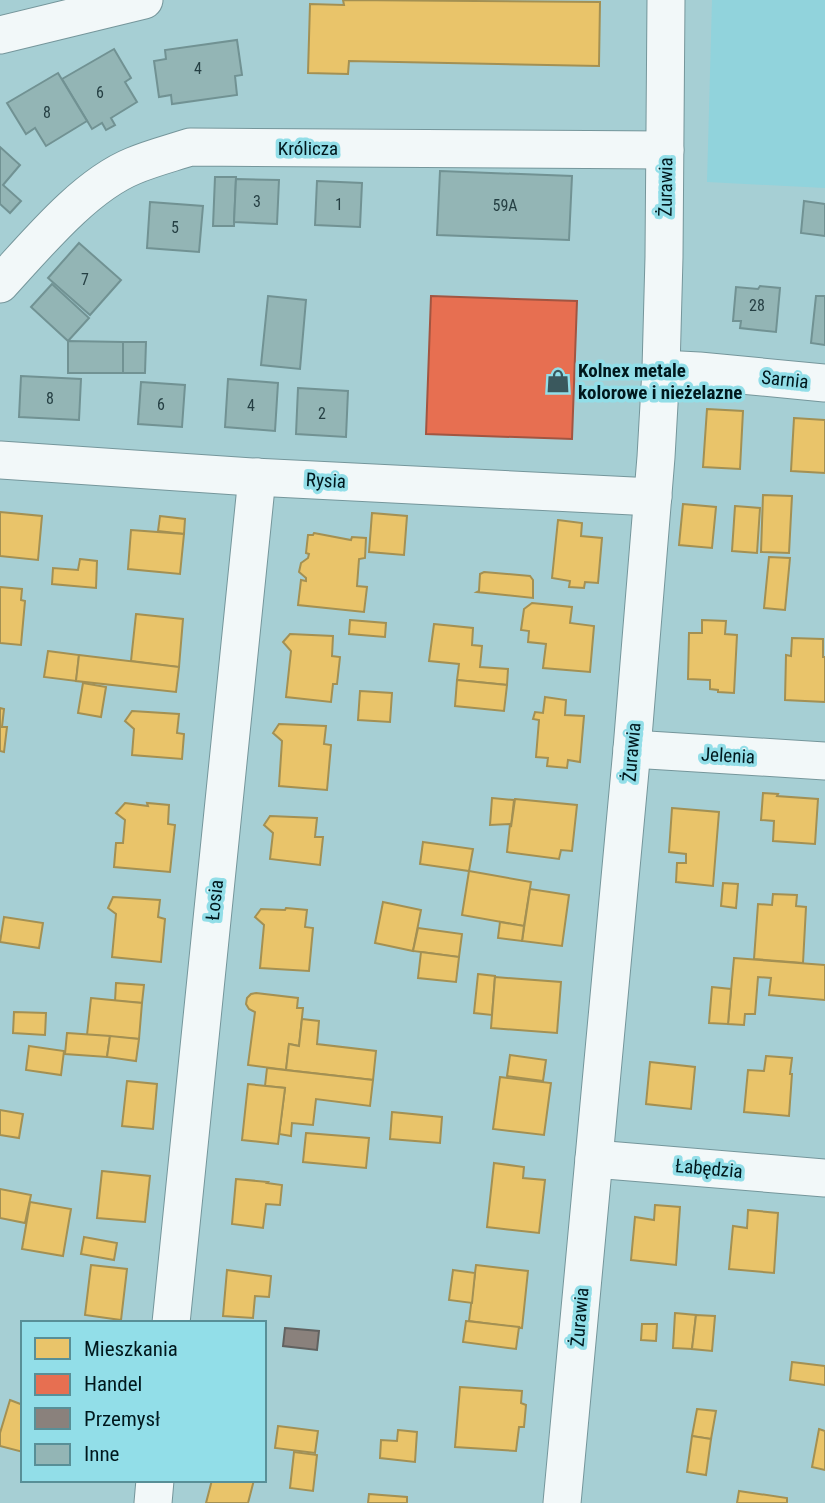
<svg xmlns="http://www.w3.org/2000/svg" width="825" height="1503" viewBox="0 0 825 1503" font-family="'Roboto Condensed',sans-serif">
<rect width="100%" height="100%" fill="#a6cfd4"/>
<polygon fill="#91d3dc" points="712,0 825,0 825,188 707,182"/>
<g fill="#e9c46a" stroke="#a39053" stroke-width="2">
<polygon points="343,0 600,2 599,66 349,61 348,74 308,73 310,4 344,5"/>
<polygon points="707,409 743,411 740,469 703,467"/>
<polygon points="794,418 825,420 825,473 791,471"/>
<polygon points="763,495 792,496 789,553 761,552"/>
<polygon points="683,504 716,507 712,548 679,545"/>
<polygon points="735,506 760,508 757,553 732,551"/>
<polygon points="0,512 42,516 38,560 0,556"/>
<polygon points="372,513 407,516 404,555 369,552"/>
<polygon points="160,516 185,519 184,534 158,531"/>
<polygon points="558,520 582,523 581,536 602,538 598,583 585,582 584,588 569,587 570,581 552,578"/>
<polygon points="131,530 184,534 180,574 128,569"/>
<polygon points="314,533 351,540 352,537 366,538 365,558 359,559 357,586 367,587 364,612 298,605 301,580 306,581 306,578 299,572 301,563 308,558 309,554 306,553 308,535 313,535"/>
<polygon points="769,557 790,558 785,610 764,608"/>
<polygon points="80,559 97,561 96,588 52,584 53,568 78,570"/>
<polygon points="484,572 530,576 533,580 533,598 477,592 479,591 480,574"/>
<polygon points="0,587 22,589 21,600 25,601 21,645 0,643"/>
<polygon points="532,603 572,607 570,623 594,626 590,672 543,668 546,644 528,642 529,631 521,630 524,609"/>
<polygon points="136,614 183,619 179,667 131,661"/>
<polygon points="350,620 386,623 385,637 349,634"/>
<polygon points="702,620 726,621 725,634 737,635 734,693 718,692 718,690 710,689 710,680 688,679 689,633 702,633"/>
<polygon points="434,624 473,628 472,645 482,646 480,667 508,669 507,685 457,680 459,664 429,661"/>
<polygon points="290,634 333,636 332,656 340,657 337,684 333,684 331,702 286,697 291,651 283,642"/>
<polygon points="792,638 823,639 823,657 825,657 825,702 785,700 786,655 791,656"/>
<polygon points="48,651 79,655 76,681 44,677"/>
<polygon points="79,655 179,667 176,692 76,681"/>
<polygon points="457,680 507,685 504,711 455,706"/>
<polygon points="83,683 106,687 101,717 78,713"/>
<polygon points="360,691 392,693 390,722 358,720"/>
<polygon points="545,697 566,700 565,715 584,716 580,762 568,760 567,768 547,766 548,758 536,757 539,720 533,719 535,712 543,713"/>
<polygon points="0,708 4,709 2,727 7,727 4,752 0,751"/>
<polygon points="132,711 179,714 177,733 184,734 182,759 132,755 134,729 125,721"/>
<polygon points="279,724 326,726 324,744 331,745 327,790 279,786 282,741 273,733"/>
<polygon points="763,793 778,794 777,796 818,799 815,844 773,841 774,821 761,820"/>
<polygon points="492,798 514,800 511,827 510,824 490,825"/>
<polygon points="515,799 577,805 572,851 561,850 559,859 507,852 510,824 511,827"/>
<polygon points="125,803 148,806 147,803 169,805 168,824 175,825 170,872 114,867 116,843 123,843 125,820 116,813"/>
<polygon points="672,808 719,812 713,886 676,882 677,863 686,863 686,854 669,852"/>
<polygon points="270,816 317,818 315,837 323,837 320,865 270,859 273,833 264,825"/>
<polygon points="423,842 473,849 469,871 420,864"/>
<polygon points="469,871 531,882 524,926 462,915"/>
<polygon points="723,883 738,884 736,908 721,906"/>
<polygon points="530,889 569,895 562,946 522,941"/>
<polygon points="773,894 797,895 796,906 806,907 803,963 754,959 758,904 772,905"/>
<polygon points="113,897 160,900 158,917 165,919 161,962 112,957 116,914 108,908"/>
<polygon points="383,902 421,910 413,951 375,943"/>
<polygon points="286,908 307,910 305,927 313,928 309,971 260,968 264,925 255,917 261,909 285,910"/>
<polygon points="4,917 43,923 39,948 0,942"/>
<polygon points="500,922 524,926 522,941 498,938"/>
<polygon points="418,928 462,934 459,957 413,951"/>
<polygon points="421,952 459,957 456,982 418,978"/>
<polygon points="734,958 825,965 825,1000 769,995 771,978 758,977 755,1014 745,1014 744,1025 728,1024"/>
<polygon points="478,974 495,976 492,1015 474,1013"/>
<polygon points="495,977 561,982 557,1033 491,1028"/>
<polygon points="116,983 144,985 142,1003 115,1001"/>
<polygon points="712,987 731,989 728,1024 709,1023"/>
<polygon points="256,993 298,998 297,1008 303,1008 299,1046 289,1044 286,1070 248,1065 255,1012 249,1009 246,1004 247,998 251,994"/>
<polygon points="91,998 142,1003 139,1039 87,1035"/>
<polygon points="14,1012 46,1013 45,1035 13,1033"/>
<polygon points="302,1019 319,1021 317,1044 376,1051 373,1080 286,1070 289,1044 299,1046"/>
<polygon points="67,1033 110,1036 107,1057 65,1054"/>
<polygon points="110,1036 139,1039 136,1061 107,1057"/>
<polygon points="29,1046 64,1051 61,1075 26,1070"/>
<polygon points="510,1055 546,1060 543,1081 507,1076"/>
<polygon points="766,1056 792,1058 790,1074 792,1074 789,1116 744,1112 748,1070 764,1071"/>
<polygon points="650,1062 695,1067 691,1109 646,1104"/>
<polygon points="267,1068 373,1080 370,1106 316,1099 313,1125 292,1123 291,1136 279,1134 285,1088 265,1086"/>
<polygon points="500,1077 551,1083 544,1135 493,1129"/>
<polygon points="127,1081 157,1084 153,1129 122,1126"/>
<polygon points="248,1084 285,1088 278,1144 242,1140"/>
<polygon points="0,1110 23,1114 19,1138 0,1135"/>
<polygon points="392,1112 442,1117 440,1143 390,1139"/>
<polygon points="306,1133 369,1138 366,1168 303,1162"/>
<polygon points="494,1163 524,1167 523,1178 545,1180 539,1233 487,1227"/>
<polygon points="102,1171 150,1176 145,1222 97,1218"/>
<polygon points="236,1179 268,1182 267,1183 282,1185 280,1205 266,1204 263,1228 232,1224"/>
<polygon points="0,1189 31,1195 25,1223 0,1218"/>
<polygon points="30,1202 71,1209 63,1256 22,1249"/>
<polygon points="655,1205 680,1207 676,1265 631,1260 635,1217 654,1220"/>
<polygon points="748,1210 778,1213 774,1273 729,1269 733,1226 747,1228"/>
<polygon points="84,1237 117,1243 114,1260 81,1254"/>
<polygon points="91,1265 127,1269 121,1320 85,1315"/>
<polygon points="476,1265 528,1271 522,1328 469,1321"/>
<polygon points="227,1270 271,1276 269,1297 255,1296 253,1318 223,1316"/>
<polygon points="453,1270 475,1273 472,1303 449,1300"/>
<polygon points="675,1313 696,1315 692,1349 673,1348"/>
<polygon points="696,1315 715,1316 712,1351 692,1349"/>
<polygon points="466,1321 519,1327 516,1349 463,1342"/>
<polygon points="642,1324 657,1324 656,1341 641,1340"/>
<polygon points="792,1362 825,1366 825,1385 790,1380"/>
<polygon points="460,1387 522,1391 521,1403 526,1405 524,1427 519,1427 516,1451 455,1447"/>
<polygon points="10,1400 23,1405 23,1452 0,1446 0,1433"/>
<polygon points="697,1409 716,1411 711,1439 692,1436"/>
<polygon points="278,1426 318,1431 315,1453 275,1448"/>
<polygon points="819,1429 825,1431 825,1470 812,1467"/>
<polygon points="398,1430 417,1432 415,1462 380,1458 381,1440 397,1441"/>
<polygon points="692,1436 711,1439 706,1475 687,1472"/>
<polygon points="294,1452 317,1455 313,1491 290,1488"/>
<polygon points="212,1480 254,1480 248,1503 206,1503"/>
<polygon points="739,1491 787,1498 787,1503 737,1503"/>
<polygon points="369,1494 407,1497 407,1503 368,1503"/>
</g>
<polygon fill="#e76f51" stroke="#a25541" stroke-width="2" points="431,296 577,301 572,439 426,434"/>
<polygon fill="#8a817c" stroke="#616260" stroke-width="2" points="285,1328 319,1331 317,1350 283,1346"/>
<g fill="#93b5b5" stroke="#719293" stroke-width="2">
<polygon points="237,40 242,75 235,76 237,95 172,104 171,95 159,97 154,61 166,59 165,50"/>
<polygon points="114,49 131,78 125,82 137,102 111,118 115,125 106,130 102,123 92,129 62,79"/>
<polygon points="58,73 87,121 46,146 35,128 26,134 7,103"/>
<polygon points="0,147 20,165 3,185 21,201 10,213 0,204"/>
<polygon points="440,171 572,176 569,240 437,235"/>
<polygon points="215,177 236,177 234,226 213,226"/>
<polygon points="236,179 279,180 277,224 234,222"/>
<polygon points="317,181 362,183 360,227 315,225"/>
<polygon points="804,201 825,204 825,236 801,233"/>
<polygon points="150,202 203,206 199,252 147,248"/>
<polygon points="79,243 121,280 90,315 48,278"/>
<polygon points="52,284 89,318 68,341 31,307"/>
<polygon points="760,286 780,288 776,332 740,328 741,321 733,321 736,287 758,289"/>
<polygon points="268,296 306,300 300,369 261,365"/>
<polygon points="816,296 825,296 825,345 811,343"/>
<polygon points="68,341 123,342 123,373 68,373"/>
<polygon points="123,342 146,342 145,373 123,373"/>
<polygon points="21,376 81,379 79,420 19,417"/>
<polygon points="228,379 278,383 275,431 225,427"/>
<polygon points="141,382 185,385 182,427 138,424"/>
<polygon points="298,388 348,391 346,437 296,434"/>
</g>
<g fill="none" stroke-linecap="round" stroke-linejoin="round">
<g stroke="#75969b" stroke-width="39">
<g id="minor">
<polyline points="0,35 144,0"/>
<path d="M0 284C36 245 84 186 133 166 152 158 172 153 190 147L665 150"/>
<polyline points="661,369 699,371 825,383"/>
<polyline points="0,460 252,477 653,497"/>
<polyline points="632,749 825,761"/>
<polyline points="594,1159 825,1178"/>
<polyline points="171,1323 257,477"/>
<polyline points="153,1503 155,1480"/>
<polyline points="562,1503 632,749 656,457 661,369 664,257 666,0"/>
</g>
</g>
<use href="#minor" stroke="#f2f8f9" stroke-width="37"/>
</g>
<defs>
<g id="shop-bare" transform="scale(1.89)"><path d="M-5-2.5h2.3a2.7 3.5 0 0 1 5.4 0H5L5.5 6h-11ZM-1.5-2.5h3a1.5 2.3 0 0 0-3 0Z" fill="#3a585d" stroke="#92dee8" stroke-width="2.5" paint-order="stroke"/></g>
</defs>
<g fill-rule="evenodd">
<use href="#shop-bare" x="558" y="381"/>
</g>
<g text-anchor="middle" stroke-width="7" stroke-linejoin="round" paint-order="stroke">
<g font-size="16" fill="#253f43">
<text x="198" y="74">4</text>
<text x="100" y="98">6</text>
<text x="47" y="118">8</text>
<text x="257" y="207">3</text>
<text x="339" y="210">1</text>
<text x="505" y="211">59A</text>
<text x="175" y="233">5</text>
<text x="85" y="285">7</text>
<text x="757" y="311">28</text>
<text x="50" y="404">8</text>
<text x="161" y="410">6</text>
<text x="251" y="411">4</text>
<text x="322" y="419">2</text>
</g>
<g font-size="19" fill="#00181d" stroke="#92dee8">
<text x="308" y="155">Królicza</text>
<text transform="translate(665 187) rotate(-89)" y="7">Żurawia</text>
<text transform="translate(785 379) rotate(6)" y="7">Sarnia</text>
<text transform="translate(326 480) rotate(3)" y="7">Rysia</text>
<text transform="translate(631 752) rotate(-85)" y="7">Żurawia</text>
<text transform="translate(728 755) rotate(3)" y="7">Jelenia</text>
<text transform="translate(214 900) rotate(-84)" y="7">Łosia</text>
<text transform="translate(709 1168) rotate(5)" y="7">Łabędzia</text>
<text transform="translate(579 1317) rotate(-85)" y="7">Żurawia</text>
</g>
<g font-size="19" font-weight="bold" fill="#00181d" stroke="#92dee8" text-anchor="start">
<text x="578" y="377">Kolnex metale<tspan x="578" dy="22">kolorowe i nieżelazne</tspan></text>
</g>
</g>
<rect x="21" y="1321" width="245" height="161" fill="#92dee8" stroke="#588f97" stroke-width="2"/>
<rect x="35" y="1338" width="35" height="21" fill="#e9c46a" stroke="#588f97" stroke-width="2"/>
<text x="84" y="1356" font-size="21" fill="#00181d">Mieszkania</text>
<rect x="35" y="1374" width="35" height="21" fill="#e76f51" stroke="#588f97" stroke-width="2"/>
<text x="84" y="1391" font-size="21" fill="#00181d">Handel</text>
<rect x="35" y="1408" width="35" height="21" fill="#8a817c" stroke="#588f97" stroke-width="2"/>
<text x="84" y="1426" font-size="21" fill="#00181d">Przemysł</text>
<rect x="35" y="1444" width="35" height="21" fill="#93b5b5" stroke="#588f97" stroke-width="2"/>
<text x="84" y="1461" font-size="21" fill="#00181d">Inne</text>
</svg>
